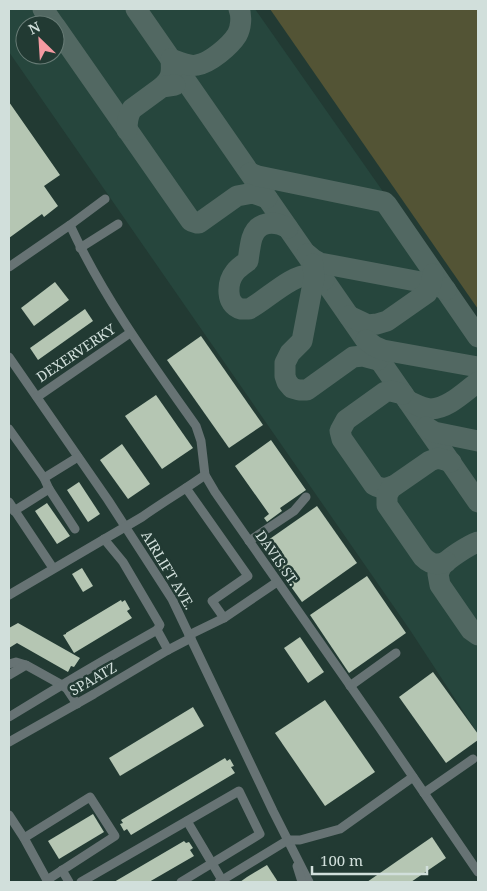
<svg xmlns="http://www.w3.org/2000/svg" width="487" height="891" viewBox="0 0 487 891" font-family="'Noto Serif',serif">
<rect width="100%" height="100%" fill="#223a33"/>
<path fill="#26463d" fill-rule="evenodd" d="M9 9H255L478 327V734L410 630 9 52ZM25 25H55V55H25Z"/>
<polygon fill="#535435" points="270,9 478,9 478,309"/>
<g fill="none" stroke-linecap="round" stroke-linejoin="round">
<g stroke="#526862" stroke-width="21">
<polyline points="43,9 54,25"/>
<polyline points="136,9 478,502"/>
<polyline points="55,26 191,221 197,223 199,223 237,196 253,193 267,198"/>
<path d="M162 87C172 78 172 73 171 59 179 62 189 67 197 65 210 63 230 46 237 35 241 28 242 16 239 9"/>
<path d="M127 130C127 123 128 115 132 109L162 87 175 85"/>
<polyline points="250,173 258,176 384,202 387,205 478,337"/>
<path d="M288 228C275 221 258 220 252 238 250 245 249 254 248 261 244 264 239 267 235 272 227 282 225 305 241 309 243 309 248 309 249 309 265 301 292 274 309 275 314 276 319 278 324 280"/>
<polyline points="307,254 313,259 320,263 437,285 446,290"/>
<polyline points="313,264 314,278 302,341 290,353 285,363 285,376 287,382 292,388 299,390 307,390 353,357 363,356 378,360"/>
<polyline points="349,316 368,325 377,324 387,321 427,293 431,284 433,274"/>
<polyline points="366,340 374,346 383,350 478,367"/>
<path d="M408 401C415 404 423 409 431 409 449 408 464 392 478 382"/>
<polyline points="426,427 434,432 478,441"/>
<path d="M393 486C386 489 381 489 374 485L342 439 340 431 346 420 385 392 391 391 403 394"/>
<path d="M478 542C469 545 447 559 441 567 440 569 439 572 438 574L440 585 471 630 478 635"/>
<path d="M446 562C436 566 430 564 423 557L387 505V495L391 488 430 461 438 458 451 462"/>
</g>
</g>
<g fill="#b5c6b3">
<polygon points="9,102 60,175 44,186 58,206 44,217 42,214 9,238"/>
<polygon points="55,282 69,300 34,326 21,308"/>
<polygon points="85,309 93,321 38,360 30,348"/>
<polygon points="201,336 263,425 229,448 167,360"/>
<polygon points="156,395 193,448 162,469 125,416"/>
<polygon points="271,440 306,490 280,508 282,511 267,522 264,518 269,514 235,466"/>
<polygon points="122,444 150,484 128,499 100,460"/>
<polygon points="79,482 100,514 88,522 67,490"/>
<polygon points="47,503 70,536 57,544 35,511"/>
<polygon points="317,506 357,563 302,602 261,545"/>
<polygon points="82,568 93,586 83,592 72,574"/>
<polygon points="367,576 406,633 349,673 310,615"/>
<polygon points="121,600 122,602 125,600 130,609 127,611 132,618 74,653 63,635 66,634 66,633"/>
<polygon points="18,623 80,658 74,667 71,666 68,672 17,643 9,648 9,628"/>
<polygon points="300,637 324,672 308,683 284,648"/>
<polygon points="433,672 478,734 478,740 446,763 399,697"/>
<polygon points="325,700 375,772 325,806 275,733"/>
<polygon points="193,707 204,726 120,776 109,758"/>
<polygon points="225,758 227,761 230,759 234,766 231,767 235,773 131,835 127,829 124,831 120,824 123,823 121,820"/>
<polygon points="93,814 104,832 59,859 48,841"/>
<polygon points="432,837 446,858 411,882 367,882"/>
<polygon points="184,841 186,843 189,842 193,848 190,850 194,856 149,882 114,882"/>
<polygon points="267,865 278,882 240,882 247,877"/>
</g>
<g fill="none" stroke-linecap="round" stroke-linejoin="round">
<g stroke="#677374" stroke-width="9">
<path d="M70 225C103 297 150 361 196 426L201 441 205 475 215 492 379 727 478 872"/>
<polyline points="80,248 118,224"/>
<polyline points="9,267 70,225 105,199"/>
<polyline points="9,357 108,500 172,599 273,811 309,882"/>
<polyline points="37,397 130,333"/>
<polyline points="9,429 44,478 49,489 75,529"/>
<polyline points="44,478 78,457"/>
<polyline points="186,488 248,576 212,601 224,618"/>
<polyline points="9,502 53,568"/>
<polyline points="14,511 49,489"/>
<polyline points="104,539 123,562 160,625 157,630"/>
<polyline points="249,541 294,511 306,497"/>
<path d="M9 595 142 517C163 502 184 490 205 475"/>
<polyline points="189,635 224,618 277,582"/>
<polyline points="9,664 16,662 26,665 62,685 67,689 77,704"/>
<polyline points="9,675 26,665"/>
<polyline points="350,686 396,653"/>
<path d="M9 717C58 687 107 658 157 630L168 650"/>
<polyline points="9,742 94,694 168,650 191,638"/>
<polyline points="424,793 473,759"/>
<polyline points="9,815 24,838 48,882"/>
<polyline points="187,821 222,880"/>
<polyline points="24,838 90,797 115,836 47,880"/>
<polyline points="288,840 300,840 340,829 413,777"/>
<polyline points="297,866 302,882"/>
<polyline points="62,870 69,882"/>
<polyline points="81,882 239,791 260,834 181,882"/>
<polyline points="219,882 288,840"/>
</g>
</g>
<g text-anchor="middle" stroke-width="5" stroke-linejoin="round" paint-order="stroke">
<g font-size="14" fill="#d1dfdb" stroke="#223a33">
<text transform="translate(76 353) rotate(-34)" y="5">DEXERVERKY</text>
<text transform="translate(277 558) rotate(55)" y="5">DAVIS ST.</text>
<text transform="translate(168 570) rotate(59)" y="5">AIRLIFT AVE.</text>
<text transform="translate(93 679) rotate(-30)" y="5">SPAATZ</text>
</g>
</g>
<rect width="487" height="891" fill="none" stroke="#d1dfdb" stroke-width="20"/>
<g transform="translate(40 40) rotate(335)"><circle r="24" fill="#223a33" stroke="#687c76"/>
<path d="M0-4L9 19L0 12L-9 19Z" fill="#f49aa2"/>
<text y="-8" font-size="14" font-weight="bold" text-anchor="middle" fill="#d1dfdb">N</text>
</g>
<path d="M312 866v8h115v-8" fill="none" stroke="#d1dfdb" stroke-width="2.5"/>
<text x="320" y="866" font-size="15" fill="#d1dfdb" stroke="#223a33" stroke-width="4" paint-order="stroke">100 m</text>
</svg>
